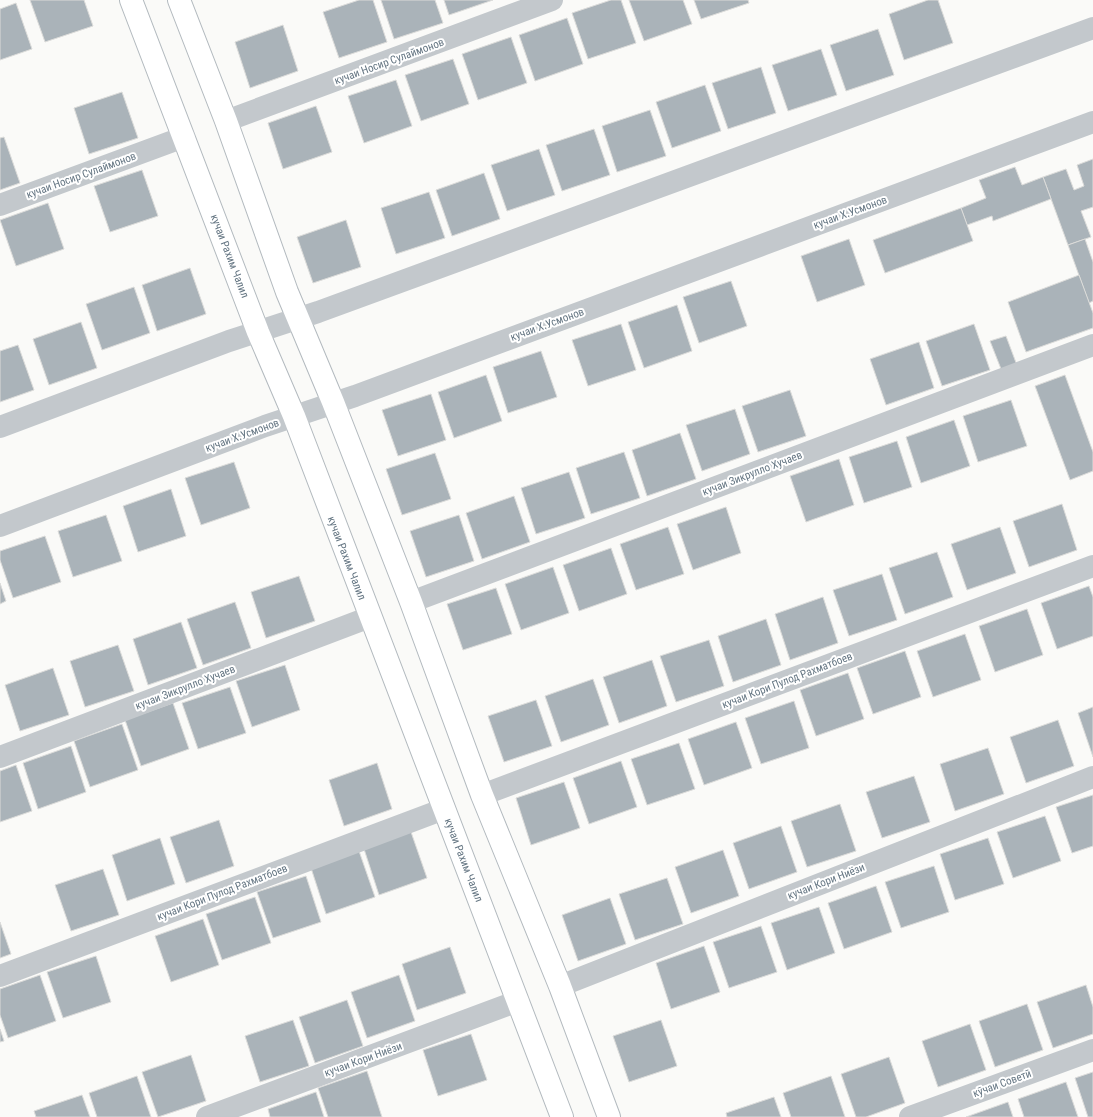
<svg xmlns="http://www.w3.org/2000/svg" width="1093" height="1117" viewBox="0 0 1093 1117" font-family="'Roboto Condensed',sans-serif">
<rect width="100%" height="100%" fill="#fafaf8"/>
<g fill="#aab3b9" stroke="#dcdcda">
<polygon points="30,0 84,0 93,26 45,42"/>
<polygon points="359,0 373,0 387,42 339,58 323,12"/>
<polygon points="381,0 435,0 443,23 394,39"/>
<polygon points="444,0 493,0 449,15"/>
<polygon points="611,0 621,0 636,43 588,59 572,13"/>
<polygon points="629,0 683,0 692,24 644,41"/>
<polygon points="694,0 748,0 749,3 701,19"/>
<polygon points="928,0 938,0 953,43 904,60 889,14"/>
<polygon points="16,3 32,49 0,60 0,9"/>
<polygon points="567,18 583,64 535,81 519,35"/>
<polygon points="283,25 298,71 250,88 235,42"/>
<polygon points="878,29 894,75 846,91 830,45"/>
<polygon points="511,37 527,83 478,100 462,54"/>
<polygon points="821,49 837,95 788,111 772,65"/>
<polygon points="453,59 469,104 421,121 405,75"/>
<polygon points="761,67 776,113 728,129 712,83"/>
<polygon points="396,80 412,126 364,143 348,96"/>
<polygon points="705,85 721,131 672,148 656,102"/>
<polygon points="122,92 138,138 89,154 74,108"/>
<polygon points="316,106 332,152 283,169 268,123"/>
<polygon points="650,110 666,156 617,172 602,126"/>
<polygon points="594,129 610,175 562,191 546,145"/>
<polygon points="4,137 20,183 0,190 0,138"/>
<polygon points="539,149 555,195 507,211 491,165"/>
<polygon points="1093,159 1093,207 1081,211 1091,237 1068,245 1043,177 1066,169 1074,190 1084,186 1077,165"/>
<polygon points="1015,167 1022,185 1043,177 1051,199 993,221 992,216 967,225 961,208 986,198 979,180"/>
<polygon points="142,170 158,216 110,232 94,186"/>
<polygon points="484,173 500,219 452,236 436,190"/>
<polygon points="429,192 445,238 396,254 381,208"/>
<polygon points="48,203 64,249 16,266 0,220"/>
<polygon points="961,208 973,241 885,273 873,240"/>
<polygon points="346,220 361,267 313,283 297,237"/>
<polygon points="849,239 865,285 817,302 801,256"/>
<polygon points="1085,239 1093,262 1093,301 1089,303 1068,245"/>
<polygon points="190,268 206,314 157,331 142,285"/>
<polygon points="1079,275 1093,313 1093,328 1026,352 1008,302"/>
<polygon points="731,281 747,326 699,343 683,297"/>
<polygon points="134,287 150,333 102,350 86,304"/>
<polygon points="677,305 692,351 644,368 628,322"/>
<polygon points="81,322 97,368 49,385 33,339"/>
<polygon points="621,324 636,370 588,386 572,340"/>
<polygon points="974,324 990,370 942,386 926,341"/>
<polygon points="1006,336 1018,368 1003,374 990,341"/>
<polygon points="919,342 934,388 886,405 870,359"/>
<polygon points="18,345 34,390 0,402 0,351"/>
<polygon points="541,351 557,397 508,413 493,367"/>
<polygon points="486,375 502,421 454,438 438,392"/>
<polygon points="1065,375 1093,452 1093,471 1070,480 1035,386"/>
<polygon points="790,390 806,436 758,452 742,406"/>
<polygon points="431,394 446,440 398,456 382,410"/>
<polygon points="1011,400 1027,446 978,462 963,416"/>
<polygon points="735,409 750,454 702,471 686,425"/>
<polygon points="954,420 970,466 921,483 906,437"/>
<polygon points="680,433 696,479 647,496 632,450"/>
<polygon points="897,441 912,487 864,503 849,457"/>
<polygon points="624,452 640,498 591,514 576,468"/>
<polygon points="435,453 451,499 402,515 386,469"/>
<polygon points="839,459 854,505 806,522 790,476"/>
<polygon points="234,462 250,508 201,525 185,478"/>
<polygon points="569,472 585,518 536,534 521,488"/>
<polygon points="171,489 186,536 138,552 123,506"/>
<polygon points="514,496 530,542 482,559 466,513"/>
<polygon points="1062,504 1077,550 1029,567 1013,521"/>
<polygon points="726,507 741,553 693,570 677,524"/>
<polygon points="106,515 122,561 73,577 58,531"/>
<polygon points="459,515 474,561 426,577 410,531"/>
<polygon points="668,527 684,574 636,590 620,544"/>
<polygon points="1000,527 1016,573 967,590 951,544"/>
<polygon points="45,536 61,582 13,598 0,560 0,551"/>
<polygon points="611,548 627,594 579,611 563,565"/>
<polygon points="937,552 953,597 905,614 889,568"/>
<polygon points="553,567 569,613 521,630 505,584"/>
<polygon points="882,574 897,620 849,636 833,590"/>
<polygon points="299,576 315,621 266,638 251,592"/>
<polygon points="0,583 6,601 0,604"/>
<polygon points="1089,586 1093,597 1093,636 1057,649 1041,603"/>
<polygon points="496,588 512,634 463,650 447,604"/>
<polygon points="823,597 838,643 790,660 775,614"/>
<polygon points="235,602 251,648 203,665 187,619"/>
<polygon points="1027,609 1043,655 995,672 979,626"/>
<polygon points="766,619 781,665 733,682 718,636"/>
<polygon points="181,622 197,668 148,685 133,639"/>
<polygon points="965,634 981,680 933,697 917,651"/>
<polygon points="709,640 724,686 676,702 660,656"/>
<polygon points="118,645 134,691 85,707 70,661"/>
<polygon points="905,651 921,697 873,714 857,668"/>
<polygon points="652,660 667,706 619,723 603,677"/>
<polygon points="285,665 300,710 252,727 236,681"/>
<polygon points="53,668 69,715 20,731 5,685"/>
<polygon points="848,673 864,719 816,736 800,690"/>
<polygon points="593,679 609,725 561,742 545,696"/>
<polygon points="230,687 246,733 198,749 182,703"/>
<polygon points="536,700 552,746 504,762 488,716"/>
<polygon points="794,701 809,748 761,764 745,718"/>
<polygon points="173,703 189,749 141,766 125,720"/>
<polygon points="1093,707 1093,757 1078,713"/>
<polygon points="1058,720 1074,766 1026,783 1010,737"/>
<polygon points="736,722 752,768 704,785 688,739"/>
<polygon points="122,724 138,770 90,787 74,741"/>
<polygon points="679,743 695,789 647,805 631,759"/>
<polygon points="71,746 86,792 38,809 23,763"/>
<polygon points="988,748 1004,794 955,811 940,764"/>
<polygon points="621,761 637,807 589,824 573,778"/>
<polygon points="377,763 392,809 344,826 329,780"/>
<polygon points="16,765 32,811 0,822 0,771"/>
<polygon points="914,776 930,822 882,838 866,792"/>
<polygon points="564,782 580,828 531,845 516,798"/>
<polygon points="1093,795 1093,846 1072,853 1056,807"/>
<polygon points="840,804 856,851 807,867 791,821"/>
<polygon points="1045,816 1061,861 1013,878 997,832"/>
<polygon points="219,820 234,866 186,883 170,837"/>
<polygon points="781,826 797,872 749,889 733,843"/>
<polygon points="411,832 427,878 379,895 364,849"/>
<polygon points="160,838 175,884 127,901 112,855"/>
<polygon points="988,838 1004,884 955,900 940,854"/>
<polygon points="723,850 739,896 691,913 675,867"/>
<polygon points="359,851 375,897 326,914 311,868"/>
<polygon points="934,866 949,912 901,928 885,882"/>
<polygon points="103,869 119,915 71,931 55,885"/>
<polygon points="306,876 321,922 273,938 257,892"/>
<polygon points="667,878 683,924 635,940 619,894"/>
<polygon points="876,886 892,932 844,949 828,903"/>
<polygon points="255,897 271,943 222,960 206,914"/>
<polygon points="610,898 626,944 578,961 562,915"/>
<polygon points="819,907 835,953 787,970 771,923"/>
<polygon points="203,919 219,965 171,982 155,936"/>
<polygon points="0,922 11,954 0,958"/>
<polygon points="761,926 777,972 729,988 713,942"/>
<polygon points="704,946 720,992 671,1009 656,963"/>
<polygon points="450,947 466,993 417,1010 402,964"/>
<polygon points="96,956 111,1002 63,1018 47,972"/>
<polygon points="40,975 56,1021 8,1038 0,1015 0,989"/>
<polygon points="399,975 415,1021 367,1038 351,992"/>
<polygon points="1086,985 1093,1007 1093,1034 1053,1048 1037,1002"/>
<polygon points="347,1000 363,1046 315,1063 299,1017"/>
<polygon points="1027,1004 1043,1050 995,1067 979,1021"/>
<polygon points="293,1020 309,1066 260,1082 245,1036"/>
<polygon points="661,1020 677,1066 629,1082 613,1036"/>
<polygon points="970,1024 986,1070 938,1087 922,1041"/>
<polygon points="0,1029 4,1041 0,1042"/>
<polygon points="471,1034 487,1080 438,1096 423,1050"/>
<polygon points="191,1055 206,1101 158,1117 142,1072"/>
<polygon points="889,1057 905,1103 866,1117 856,1117 841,1074"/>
<polygon points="367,1071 382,1117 328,1117 318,1088"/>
<polygon points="1093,1072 1093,1117 1088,1117 1075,1078"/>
<polygon points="137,1076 151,1117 97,1117 89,1093"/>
<polygon points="831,1076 845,1117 791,1117 783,1093"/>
<polygon points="1066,1082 1078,1117 1024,1117 1018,1099"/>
<polygon points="316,1092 324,1117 270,1117 268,1109"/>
<polygon points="82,1095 90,1117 36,1117 34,1111"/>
<polygon points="774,1097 781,1117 727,1117 726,1113"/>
<polygon points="1008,1102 1013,1117 966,1117"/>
</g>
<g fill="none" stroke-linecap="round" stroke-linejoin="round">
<g stroke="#b3babf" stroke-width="24">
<g id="secondary">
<polyline points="131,0 258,332 294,416 562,1117"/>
<polyline points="179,0 226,121 287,292 333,402 411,602 482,795 560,986 609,1117"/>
</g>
</g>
<g stroke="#c3c8cc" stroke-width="22">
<polyline points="226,121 552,0"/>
<polyline points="0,205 184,137"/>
<polyline points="0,427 229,341 318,312 1093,28"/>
<polyline points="0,526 265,426 355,396 1093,122"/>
<polyline points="411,602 1093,345"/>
<polyline points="0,757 370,617"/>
<polyline points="482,795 1093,566"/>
<polyline points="0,976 444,809"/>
<polyline points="560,986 1093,777"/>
<polyline points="207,1117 518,1001"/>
<polyline points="910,1117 1093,1050"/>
</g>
<use href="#secondary" stroke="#fff" stroke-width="22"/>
</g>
<g text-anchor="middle" stroke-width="4" stroke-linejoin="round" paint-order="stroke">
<g font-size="11" fill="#657683" stroke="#fff">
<text transform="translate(389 61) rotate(-20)" y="4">кучаи Носир Сулаймонов</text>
<text transform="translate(81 175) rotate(-20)" y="4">кучаи Носир Сулаймонов</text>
<text transform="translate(850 212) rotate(-20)" y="4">кучаи Х.Усмонов</text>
<text transform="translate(230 256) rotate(69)" y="4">кучаи Рахим Чалил</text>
<text transform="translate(547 324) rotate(-20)" y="4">кучаи Х.Усмонов</text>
<text transform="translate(242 435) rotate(-20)" y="4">кучаи Х.Усмонов</text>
<text transform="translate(752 473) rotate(-21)" y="4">кучаи Зикрулло Хучаев</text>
<text transform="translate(347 558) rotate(69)" y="4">кучаи Рахим Чалил</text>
<text transform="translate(787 680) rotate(-21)" y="4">кучаи Кори Пулод Рахматбоев</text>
<text transform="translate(185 687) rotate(-21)" y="4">кучаи Зикрулло Хучаев</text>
<text transform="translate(464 860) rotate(69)" y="4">кучаи Рахим Чалил</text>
<text transform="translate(826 881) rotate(-21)" y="4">кучаи Кори Ниёзи</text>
<text transform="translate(222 892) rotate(-21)" y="4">кучаи Кори Пулод Рахматбоев</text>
<text transform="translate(363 1059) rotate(-20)" y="4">кучаи Кори Ниёзи</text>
<text transform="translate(1002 1083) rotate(-20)" y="4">кӯчаи Советӣ</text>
</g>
</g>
</svg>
